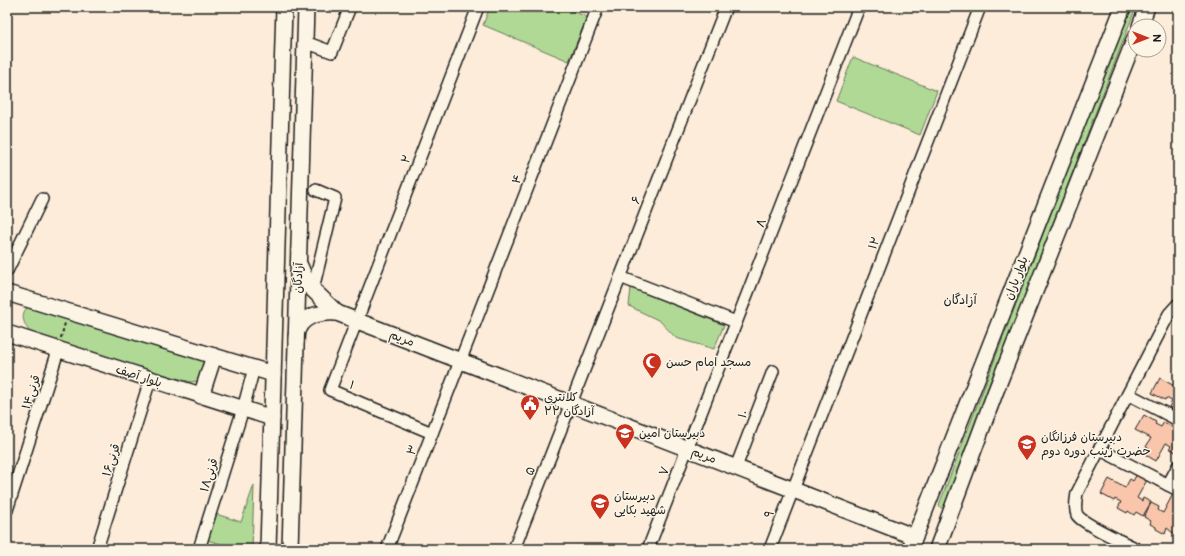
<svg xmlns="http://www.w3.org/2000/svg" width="1185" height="556" viewBox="0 0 1185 556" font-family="'Balsamiq Sans','Playpen Sans Arabic',sans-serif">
<rect width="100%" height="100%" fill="#fcecd9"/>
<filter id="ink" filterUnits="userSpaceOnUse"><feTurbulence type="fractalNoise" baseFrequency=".025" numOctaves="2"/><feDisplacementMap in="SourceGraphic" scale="8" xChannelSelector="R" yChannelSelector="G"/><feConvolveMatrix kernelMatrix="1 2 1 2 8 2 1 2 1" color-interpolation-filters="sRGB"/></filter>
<g filter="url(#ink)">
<g fill="#b1d996" stroke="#667a59">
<polygon points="490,7 562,7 587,17 569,61 483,25"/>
<polygon points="1130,7 1136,7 944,508 941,508 939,505"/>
<polygon points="853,57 937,91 920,135 836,101"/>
<polygon points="631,288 724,325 714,349 676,338 660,321 629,306"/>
<path d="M30 305 196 353 207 363 202 380 191 382 134 366 30 332C23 323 19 313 30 305Z"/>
<polygon points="254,485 252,549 239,549 207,540 216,514 241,522"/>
</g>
<g fill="#fac6ab" stroke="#1c1c1c">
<polygon points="1160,378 1176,387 1178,383 1178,412 1169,407 1172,401 1166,398 1165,400 1152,393"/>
<polygon points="1144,415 1156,422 1155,424 1161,427 1164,422 1178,431 1177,453 1169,448 1171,446 1166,443 1156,461 1146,455 1149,449 1146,447 1151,438 1135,430"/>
<polygon points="1137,474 1147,480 1137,498 1142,501 1143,498 1151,502 1143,516 1136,512 1134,515 1128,511 1127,513 1118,508 1121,502 1115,499 1114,501 1101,494 1109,479 1125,488 1130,479 1133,481"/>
<polygon points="1173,494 1178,497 1178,537 1167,528 1165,534 1156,529 1156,527 1150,524 1151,521 1144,517 1151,503 1159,507 1158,510 1163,513"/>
</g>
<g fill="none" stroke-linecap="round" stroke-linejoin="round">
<g stroke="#1c1c1c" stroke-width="14">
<g id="street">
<polyline points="305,42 332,52 350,7"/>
<polyline points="7,271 42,199"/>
<polyline points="620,277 736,322"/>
<polyline points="313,289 335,198 316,190"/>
<polyline points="1128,394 1178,420"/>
<polyline points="432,433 330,390 478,7"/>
<polyline points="1099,449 1178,490"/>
<polyline points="736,467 773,371"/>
<polyline points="1168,485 1178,466"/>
<polyline points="7,510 58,351"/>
<polyline points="97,549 150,380"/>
<polyline points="199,549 243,409 254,368"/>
<polyline points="387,549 598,7"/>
<polyline points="514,549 726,7"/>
<polyline points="648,549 859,7"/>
<polyline points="770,549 980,7"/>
<path d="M1137 549C1125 543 1083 524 1077 515 1074 508 1076 500 1077 493L1169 314 1178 304"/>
</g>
</g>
<g stroke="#1c1c1c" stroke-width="18">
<g id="secondary">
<polyline points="1140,26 1147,7"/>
<polyline points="300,266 308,285 337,313"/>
<polyline points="7,293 273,374"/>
<polyline points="7,333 272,418"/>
<path d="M296 342C296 338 296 332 298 329 304 314 324 312 337 313L915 537"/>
<polyline points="201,396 214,356"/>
<polyline points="268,549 284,7"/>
<polyline points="290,549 306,7"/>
<polyline points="910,549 1123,7"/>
<polyline points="937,549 995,393 1135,38"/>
</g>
</g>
<polyline stroke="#1c1c1c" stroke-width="2" stroke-dasharray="3 3" stroke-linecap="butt" points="61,338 65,323"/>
<use href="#street" stroke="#fcf5e5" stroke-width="11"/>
<use href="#secondary" stroke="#fcf5e5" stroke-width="15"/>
</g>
</g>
<defs>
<g id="mosque-pin" transform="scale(1)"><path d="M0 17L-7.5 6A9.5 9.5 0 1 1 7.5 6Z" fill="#c8321e" stroke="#fcf5e5"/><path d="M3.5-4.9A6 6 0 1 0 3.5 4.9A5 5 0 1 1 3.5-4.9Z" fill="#fff"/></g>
<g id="civic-pin" transform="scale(1)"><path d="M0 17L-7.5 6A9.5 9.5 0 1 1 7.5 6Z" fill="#c8321e" stroke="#fcf5e5"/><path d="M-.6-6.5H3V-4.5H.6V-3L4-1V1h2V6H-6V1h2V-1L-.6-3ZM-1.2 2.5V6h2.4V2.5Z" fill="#fff"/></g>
<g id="school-pin" transform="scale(1)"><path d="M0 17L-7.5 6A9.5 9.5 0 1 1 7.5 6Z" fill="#c8321e" stroke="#fcf5e5"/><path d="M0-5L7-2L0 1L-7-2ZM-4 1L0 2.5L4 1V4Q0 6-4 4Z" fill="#fff"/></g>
</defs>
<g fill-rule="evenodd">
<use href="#mosque-pin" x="652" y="362"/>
<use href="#civic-pin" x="530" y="404"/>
<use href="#school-pin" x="625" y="433"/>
<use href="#school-pin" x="1027" y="444"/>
<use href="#school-pin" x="600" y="503"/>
</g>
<g text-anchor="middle" stroke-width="3" stroke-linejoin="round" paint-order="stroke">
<g font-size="12" fill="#1c1c1c" stroke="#fcf5e5">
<text transform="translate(406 159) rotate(-69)" y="4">۲</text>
<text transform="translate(517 179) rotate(-69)" y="4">۴</text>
<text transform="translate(636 200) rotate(-69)" y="4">۶</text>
<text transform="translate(761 223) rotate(-69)" y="4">۸</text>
<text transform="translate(874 243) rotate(-69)" y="4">۱۲</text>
<text transform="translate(298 278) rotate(-88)" y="4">آزادگان</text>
<text transform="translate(1016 278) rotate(-69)" y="4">بلوار باران</text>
<text transform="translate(402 338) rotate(21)" y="4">مریم</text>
<text transform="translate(139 376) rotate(18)" y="4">بلوار آصف</text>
<text transform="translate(352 385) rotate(23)" y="4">۱</text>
<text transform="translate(31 392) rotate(-72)" y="4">قرنی۱۴</text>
<text transform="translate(743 414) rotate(-69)" y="4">۱۰</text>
<text transform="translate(412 450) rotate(-69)" y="4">۳</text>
<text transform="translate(704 455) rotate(21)" y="4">مریم</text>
<text transform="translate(111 460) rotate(-72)" y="4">قرنی۱۶</text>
<text transform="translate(530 471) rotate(-69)" y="4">۵</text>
<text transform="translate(664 471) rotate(-69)" y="4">۷</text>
<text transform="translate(209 475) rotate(-72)" y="4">قرنی۱۸</text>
<text transform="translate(769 514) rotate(-69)" y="4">۹</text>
</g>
<g font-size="12" fill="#1c1c1c" stroke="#fcf5e5" text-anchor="start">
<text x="666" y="366">مسجد امام حسن</text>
<text x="544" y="401">کلانتری<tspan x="544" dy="14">۲۲ آزادگان</tspan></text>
<text x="639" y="437">دبیرستان امین</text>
<text x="1041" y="441">دبیرستان فرزانگان<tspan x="1041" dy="14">حضرت زینب دوره دوم</tspan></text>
<text x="614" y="500">دبیرستان<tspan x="614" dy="14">شهید بکایی</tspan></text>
</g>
<g font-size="13" fill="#1c1c1c" stroke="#fcf5e5">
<text x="960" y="304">آزادگان</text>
</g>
</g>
<rect width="1185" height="556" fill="none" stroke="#fcf5e5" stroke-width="24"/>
<rect x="12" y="12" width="1161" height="532" fill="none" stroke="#1c1c1c" stroke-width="1.5" filter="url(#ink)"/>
<g transform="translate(1147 38) rotate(90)"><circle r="19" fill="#fcf5e5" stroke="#a29e95"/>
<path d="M0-3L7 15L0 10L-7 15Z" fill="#c8321e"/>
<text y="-6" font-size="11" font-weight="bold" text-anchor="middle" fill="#1c1c1c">N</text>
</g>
</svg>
